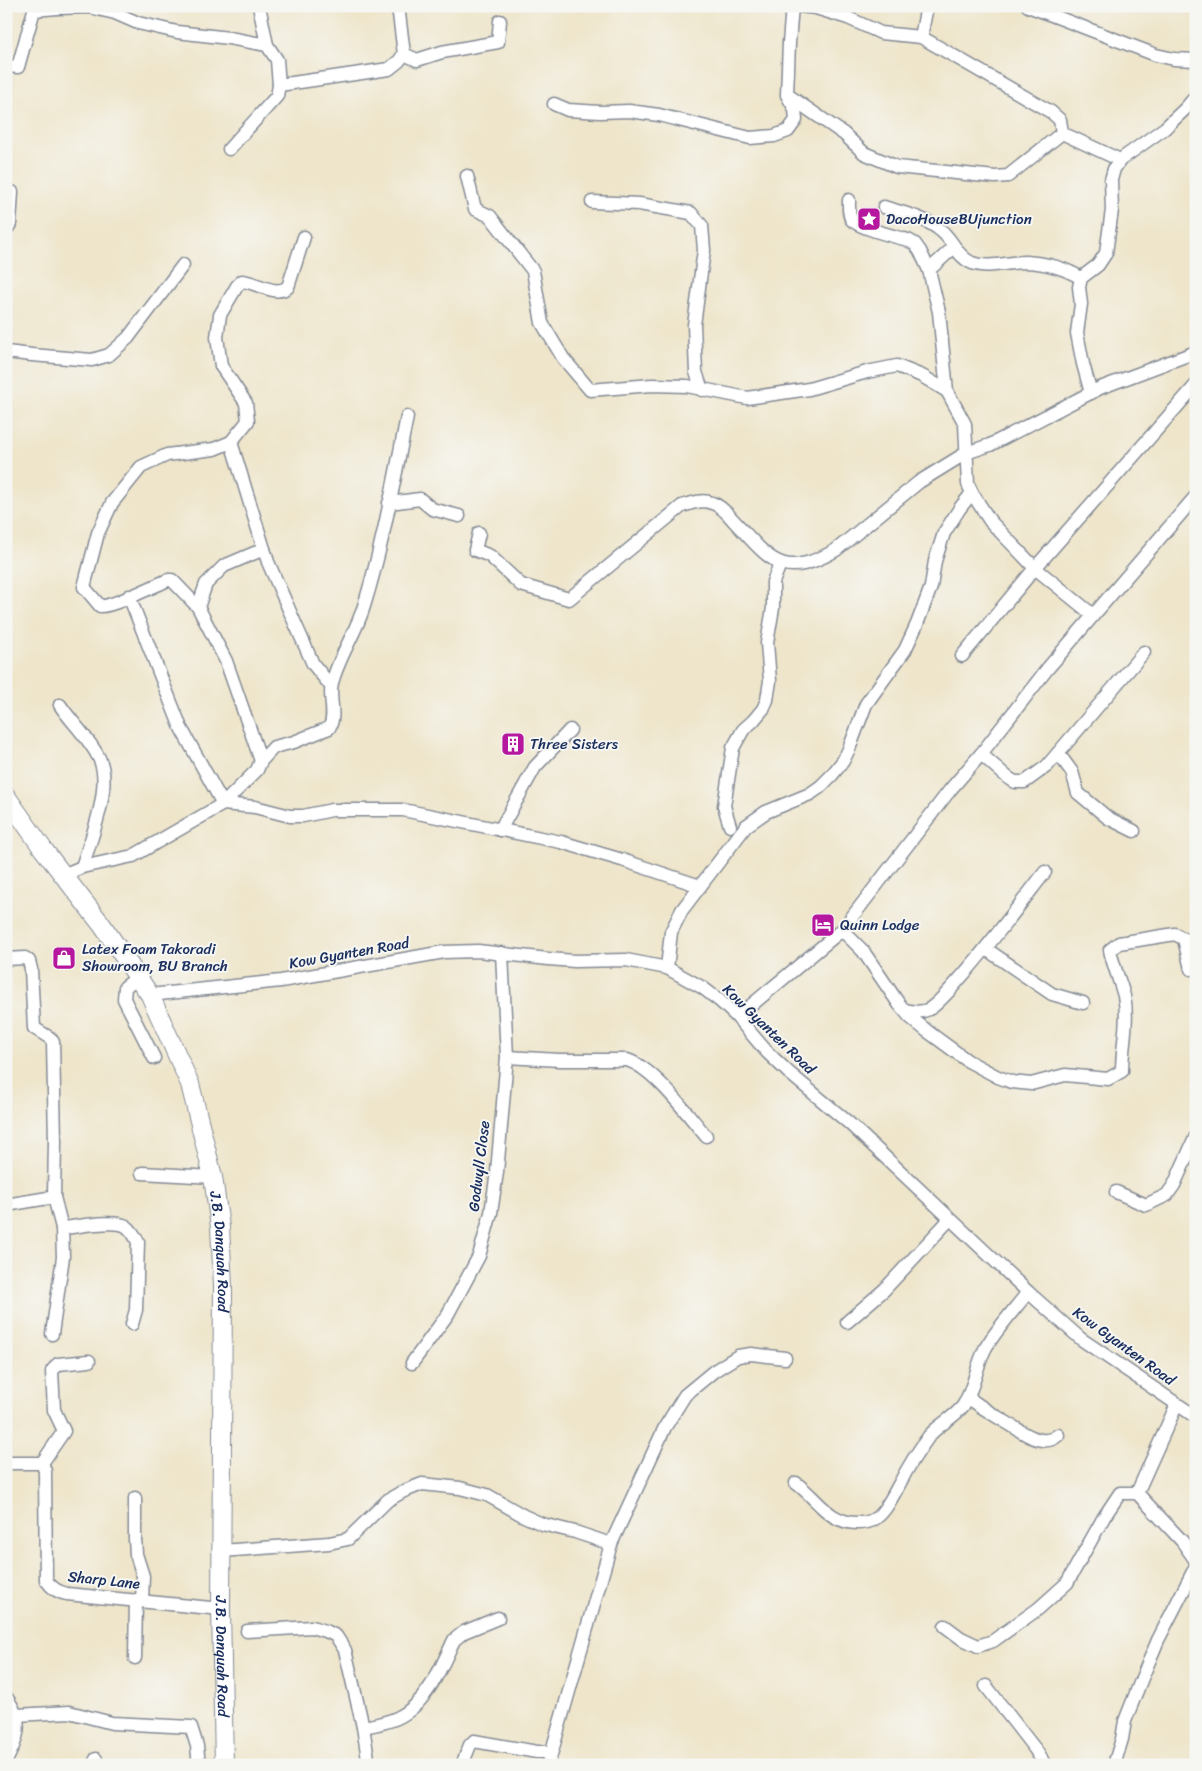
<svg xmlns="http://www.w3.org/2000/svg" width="1202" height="1771" viewBox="0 0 1202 1771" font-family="Sriracha,sans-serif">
<rect width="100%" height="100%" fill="#f6f6f2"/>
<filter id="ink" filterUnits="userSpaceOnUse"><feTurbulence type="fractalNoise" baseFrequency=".02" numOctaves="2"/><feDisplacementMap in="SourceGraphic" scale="10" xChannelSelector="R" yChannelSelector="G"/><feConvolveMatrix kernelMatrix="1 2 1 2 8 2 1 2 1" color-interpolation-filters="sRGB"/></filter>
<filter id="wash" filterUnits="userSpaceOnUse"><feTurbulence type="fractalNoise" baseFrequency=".0096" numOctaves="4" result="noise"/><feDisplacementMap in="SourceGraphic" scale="20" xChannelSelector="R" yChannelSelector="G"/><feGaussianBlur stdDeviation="1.12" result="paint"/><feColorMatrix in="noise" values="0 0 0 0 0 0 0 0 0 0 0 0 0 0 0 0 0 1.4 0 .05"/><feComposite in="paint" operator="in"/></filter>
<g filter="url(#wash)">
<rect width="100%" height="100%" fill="#eee5ca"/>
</g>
<g filter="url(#ink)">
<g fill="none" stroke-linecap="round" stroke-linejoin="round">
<g stroke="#848a94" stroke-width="15">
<g id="minor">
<polyline points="259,6 267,45"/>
<polyline points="799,6 816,8 848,18 881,33 921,37 1051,112 1060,120 1062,133"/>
<polyline points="1028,6 1156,55 1174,59 1196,60"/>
<polyline points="921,37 927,6"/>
<polyline points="404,54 417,60 442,52 498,42 500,21"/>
<polyline points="6,66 18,67 34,10 57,8 89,7 115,13 138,23 177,32 229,38 267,45 277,60 279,85 277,96 229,149"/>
<polyline points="279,85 389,69 399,61 404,54 398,6"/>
<polyline points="789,96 844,134 864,153 897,167 995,177 1008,176 1062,133"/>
<polyline points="554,104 568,110 600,112 629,111 659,115 750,138 774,136 788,131 796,120 795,109 787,95 789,43 792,6"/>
<polyline points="1062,133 1120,160"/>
<polyline points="467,176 475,209 490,216 533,271 542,323 563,358 590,390 652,385 687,386 747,398 809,389 867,372 897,366 922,376 947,391"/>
<path d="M849 200C849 206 848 215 852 220 859 228 897 237 908 240L915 244 920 251 929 270 939 312 947 391 965 424 968 484 972 493 990 521 1035 568 1093 615"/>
<polyline points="592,202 639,204 691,213 702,226 704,250 694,325 696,372 702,390"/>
<path d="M884 207C903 213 924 217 940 230 953 239 956 256 972 263 988 269 1009 262 1026 262 1045 263 1065 268 1081 278"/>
<polyline points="6,230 10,224 12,192"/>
<polyline points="929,270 954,247"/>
<polyline points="6,352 32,355 92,360 109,355 128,338 183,265"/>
<polyline points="1091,393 1083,364 1077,333 1081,304 1079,287 1081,278 1098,265 1106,253 1112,210 1111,180 1114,169 1120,160 1165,128 1186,108 1196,96"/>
<polyline points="231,442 268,562 313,664 331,686"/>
<polyline points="389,503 420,499 432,509 459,516"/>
<path d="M479 533 475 550 490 556 521 585 569 599 682 506C692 503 702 499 712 503 720 505 728 514 733 520 770 559 781 582 836 550L919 482 966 453 990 445 1100 388 1196 352"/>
<path d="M129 596 181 728 223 804 257 770 261 761 226 661 198 607 172 580H168C156 585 110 608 100 606L84 587 98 533 112 503 141 467 167 455 214 449 231 442 248 421 246 403 221 366 217 337 220 315 237 286 242 281C257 282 275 297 288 287L304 237"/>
<polyline points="198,607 206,584 224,566 264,549"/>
<polyline points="962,656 1035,568 1196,385"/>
<path d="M60 705C72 723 89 738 99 758 113 785 91 839 82 867"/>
<polyline points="1058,753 1072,772 1078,793 1108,818 1134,831"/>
<polyline points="981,754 1007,777 1015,782 1025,782 1047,766 1144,652"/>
<path d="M261 761 274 747 294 742 329 728C337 715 328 697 332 683 339 656 356 633 364 606 383 545 394 480 407 417"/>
<polyline points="730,826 724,806 733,748 743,730 753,721 763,709 767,700 770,681 767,643 773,608 773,582 780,564"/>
<polyline points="500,830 535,767 570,730"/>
<polyline points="63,875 82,867 133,856 223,804 255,807 290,816 303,816 332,810 403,810 561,842 622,860 700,886"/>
<path d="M842 930 863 951 899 1004 910 1017 927 1031 968 1061 998 1077 1012 1082 1031 1084 1065 1075 1108 1079 1122 1071C1122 1046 1129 1020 1124 996 1120 980 1113 966 1110 950L1119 943 1175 934 1184 939 1191 969"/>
<polyline points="986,949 1052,994 1083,1003"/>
<polyline points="6,959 25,958 29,961 31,969 34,1028 50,1038 53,1042 55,1141 54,1197 6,1205"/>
<polyline points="667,968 671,932 682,910 746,826 766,812 810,794 820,787 832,775 843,761 849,749 866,704 905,650 917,624 931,587 935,561 944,533 960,508 972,493"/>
<polyline points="138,977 125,987 124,999 154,1058"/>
<polyline points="150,995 281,981 444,952 478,951 548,959 575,961 626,960 667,968 703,988 720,1001 737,1017 767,1052 788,1072 850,1124 1028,1292 1081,1339 1196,1417"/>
<path d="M905 1010C913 1012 923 1013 931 1008 943 999 953 986 963 975 992 942 1018 907 1045 872"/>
<polyline points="737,1017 842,930 950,790 981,754 1048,668 1196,496"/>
<path d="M507 1057 559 1060H627C654 1068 687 1114 706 1136"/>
<polyline points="142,1173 213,1177"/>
<polyline points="1116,1192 1146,1205 1167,1195 1174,1185 1196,1136"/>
<path d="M62 1228C77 1227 114 1219 126 1226 132 1230 135 1236 138 1242L136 1310 132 1324"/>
<polyline points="847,1322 884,1290 950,1219"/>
<polyline points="52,1334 63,1257 62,1228 54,1197"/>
<polyline points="412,1363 448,1314 479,1256 491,1213 497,1172 507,1057 502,953"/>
<path d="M968 1397C980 1407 991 1413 1004 1421 1019 1429 1042 1450 1058 1435"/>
<polyline points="6,1463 42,1463"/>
<path d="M42 1463 45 1471 46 1580C52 1588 57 1592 67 1594L221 1609"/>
<polyline points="42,1463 64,1431 54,1410 52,1371 58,1364 89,1361"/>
<path d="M796 1483C818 1499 828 1523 858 1523 864 1523 871 1522 876 1518 887 1510 894 1493 901 1481 909 1465 919 1450 929 1436 939 1424 954 1418 963 1406 974 1389 976 1367 985 1349 995 1331 1015 1309 1028 1292"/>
<polyline points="1137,1493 1177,1404"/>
<polyline points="135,1498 135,1539 136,1554 143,1576 142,1601"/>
<polyline points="221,1551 329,1543 348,1539 388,1500 402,1492 422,1484 460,1488 487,1495 524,1516 542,1524 575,1532 611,1544"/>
<polyline points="945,1626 961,1638 978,1646 993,1641 1038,1609 1067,1583 1104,1517 1120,1493 1137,1493 1182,1541 1196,1561"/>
<polyline points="247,1631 312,1627 328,1632 336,1636 345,1650 363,1727 369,1765"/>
<polyline points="135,1658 136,1600"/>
<polyline points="986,1686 1035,1749 1045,1765"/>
<path d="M6 1697C24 1722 19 1735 6 1761"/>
<polyline points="17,1715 69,1712 112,1723 191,1727 197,1746 199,1765"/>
<path d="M363 1727C374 1725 386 1723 397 1718 426 1705 441 1668 454 1640L464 1632 498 1618"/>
<polyline points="199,1764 215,1765"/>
<polyline points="94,1765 96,1759"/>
<polyline points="462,1765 470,1745 474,1741 537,1752 551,1752"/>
<polyline points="548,1765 611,1544 665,1427 685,1395 714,1371 738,1356 751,1354 785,1358"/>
<polyline points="1114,1765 1122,1739 1125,1721 1142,1678 1158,1640 1196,1566"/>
</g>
</g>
<g stroke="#848a94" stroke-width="20">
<g id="highway">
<path id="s1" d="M6 796 43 849 102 925 150 995 190 1084 213 1177 220 1227 223 1286 221 1609 224 1765"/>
</g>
</g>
<use href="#minor" stroke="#fff" stroke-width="12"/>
<use href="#highway" stroke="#fff" stroke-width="18"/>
</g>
</g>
<defs>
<g id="sight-square" transform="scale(1.25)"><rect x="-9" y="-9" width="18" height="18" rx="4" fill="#b5179e" stroke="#f6f6f2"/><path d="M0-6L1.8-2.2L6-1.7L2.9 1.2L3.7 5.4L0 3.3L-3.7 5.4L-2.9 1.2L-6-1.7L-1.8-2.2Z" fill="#fff"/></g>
<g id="building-square" transform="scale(1.25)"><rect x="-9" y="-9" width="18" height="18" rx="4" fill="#b5179e" stroke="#f6f6f2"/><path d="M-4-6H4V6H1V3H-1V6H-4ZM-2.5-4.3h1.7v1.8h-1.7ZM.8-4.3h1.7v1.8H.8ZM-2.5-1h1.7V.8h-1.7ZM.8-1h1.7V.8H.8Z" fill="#fff"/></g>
<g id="hotel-square" transform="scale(1.25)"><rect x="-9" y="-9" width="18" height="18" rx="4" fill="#b5179e" stroke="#f6f6f2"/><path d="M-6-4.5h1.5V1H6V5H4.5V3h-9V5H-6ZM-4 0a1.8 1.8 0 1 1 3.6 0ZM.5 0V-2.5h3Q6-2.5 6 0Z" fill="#fff"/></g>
<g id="shop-square" transform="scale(1.25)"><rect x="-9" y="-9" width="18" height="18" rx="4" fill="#b5179e" stroke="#f6f6f2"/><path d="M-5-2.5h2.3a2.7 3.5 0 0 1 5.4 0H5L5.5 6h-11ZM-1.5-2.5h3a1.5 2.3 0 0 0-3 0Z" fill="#fff"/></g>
</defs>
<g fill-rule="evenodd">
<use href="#sight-square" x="869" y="219"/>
<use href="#building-square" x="513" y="744"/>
<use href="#hotel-square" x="823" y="925"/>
<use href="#shop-square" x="64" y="958"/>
</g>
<g text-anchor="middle" stroke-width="4" stroke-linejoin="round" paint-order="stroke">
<g font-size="15" fill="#1b2f5e" stroke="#f6f6f2" text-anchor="start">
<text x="886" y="224">DacoHouseBUjunction</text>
<text x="530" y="749">Three Sisters</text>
<text x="840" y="930">Quinn Lodge</text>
<text x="82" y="954">Latex Foam Takoradi<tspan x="82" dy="17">Showroom, BU Branch</tspan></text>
</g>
<g font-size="15" fill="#1b2f5e" stroke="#f6f6f2">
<text transform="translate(349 953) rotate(-10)" y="5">Kow Gyanten Road</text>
<text transform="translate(769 1029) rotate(44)" y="5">Kow Gyanten Road</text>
<text transform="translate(479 1166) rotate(-83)" y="5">Godwyll Close</text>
<text dy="5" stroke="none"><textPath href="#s1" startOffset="514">J.B. Danquah Road</textPath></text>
<text transform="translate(1124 1346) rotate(36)" y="5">Kow Gyanten Road</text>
<text transform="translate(104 1580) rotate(6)" y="5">Sharp Lane</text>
<text dy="5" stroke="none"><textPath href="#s1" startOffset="919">J.B. Danquah Road</textPath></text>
</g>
</g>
<rect width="1202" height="1771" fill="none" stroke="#f6f6f2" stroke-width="25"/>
</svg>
